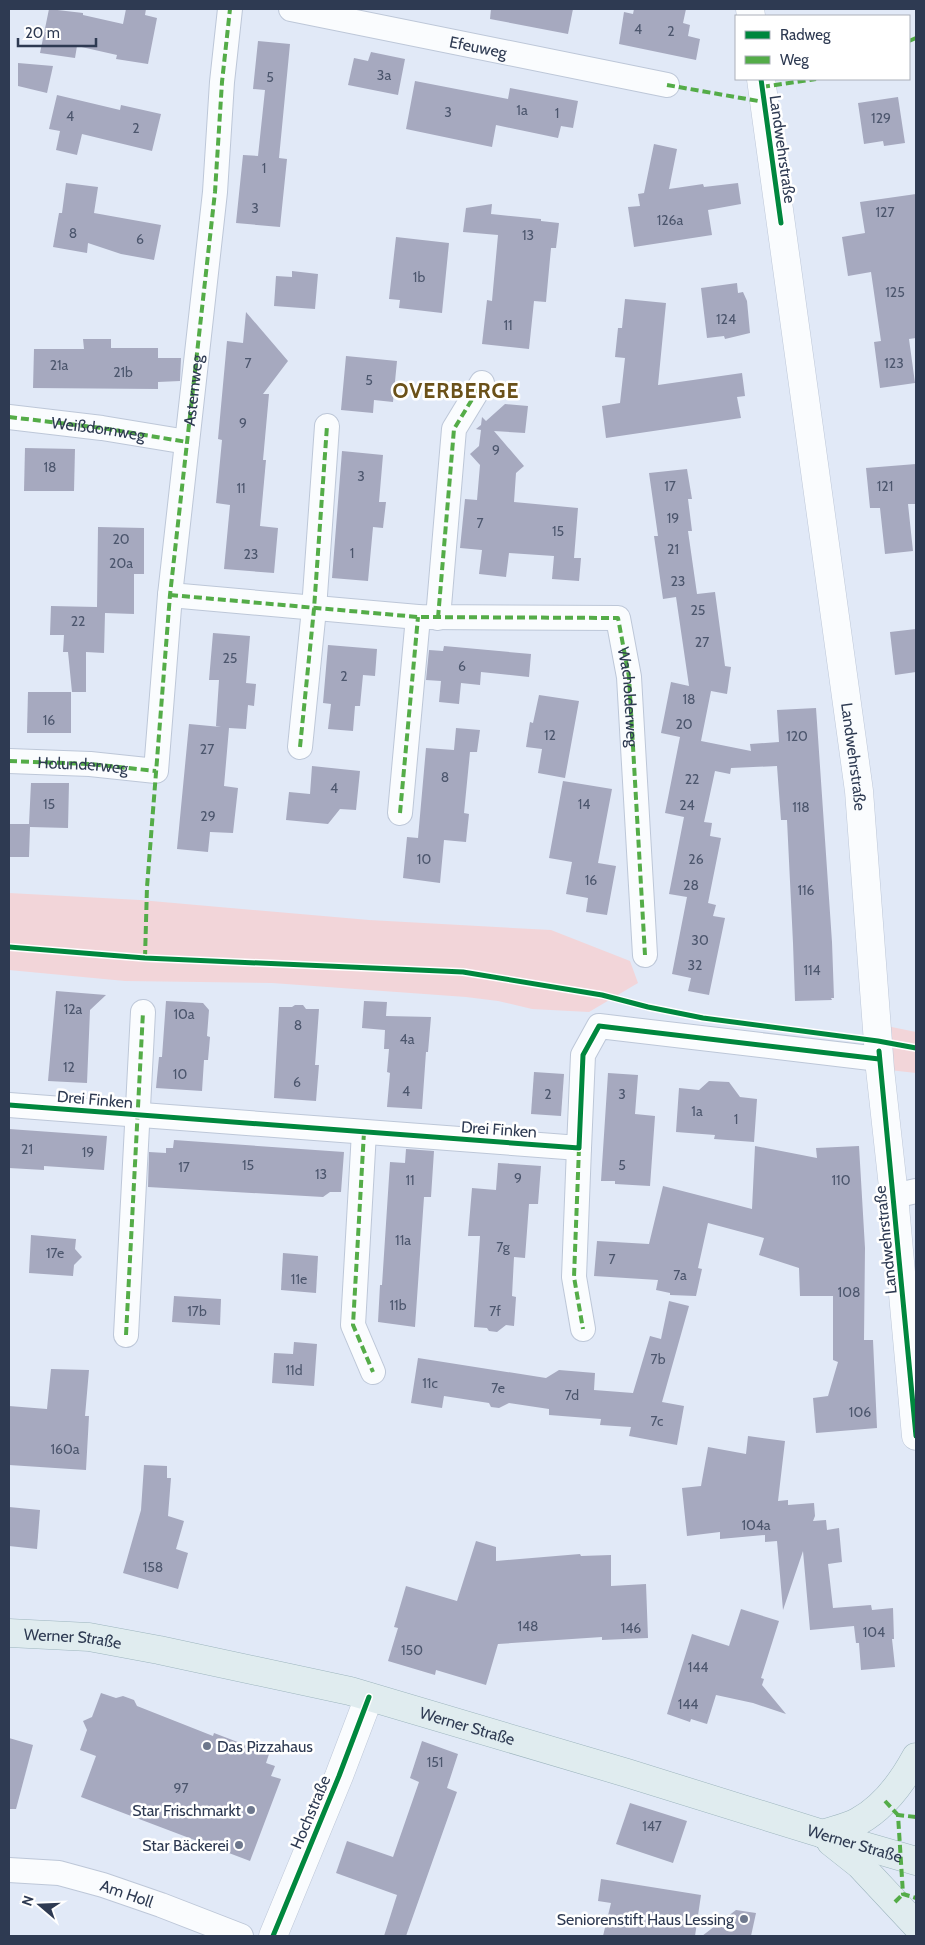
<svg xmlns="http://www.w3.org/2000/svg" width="925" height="1945" viewBox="0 0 925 1945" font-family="Cabin,sans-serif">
<rect width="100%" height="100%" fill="#e1e9f7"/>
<g fill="#f2d5d9">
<polygon points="9,893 140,900 369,920 551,930 630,961 638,983 589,1012 532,1009 498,1001 466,997 272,983 125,981 9,970"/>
<polygon points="877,1024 916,1032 916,1073 880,1069"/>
</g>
<g fill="#a6a9bf">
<polygon points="49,9 83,13 83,15 123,24 126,9 146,9 145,15 157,18 148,64 116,59 117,55 77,46 75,58 40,53"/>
<polygon points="491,9 573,9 568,34 490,19"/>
<polygon points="634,9 686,9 683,23 690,25 688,36 700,39 696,60 619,44 624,12 633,14"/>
<polygon points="258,41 290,44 279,158 287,159 280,227 236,223 243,155 258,156 265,90 253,89"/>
<polygon points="371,52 405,59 398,95 348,85 354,58 368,61"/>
<polygon points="18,63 53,66 47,93 18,86"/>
<polygon points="415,81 508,99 510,88 578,101 573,128 561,126 558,138 496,125 492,147 406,129"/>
<polygon points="57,95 120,110 121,105 161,114 152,151 82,134 77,155 56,150 60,131 49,129"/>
<polygon points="898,97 905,143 884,146 883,141 864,144 858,103"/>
<polygon points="654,144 677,149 669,189 703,184 704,187 738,183 741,204 708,210 712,235 634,247 628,207 640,206 638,194 644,193"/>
<polygon points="66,183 98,187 94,213 161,225 154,260 121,254 88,243 87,253 53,247 59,213 62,213"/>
<polygon points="916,194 916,338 909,339 915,383 880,388 874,342 881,341 871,272 848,276 842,237 865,233 860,202"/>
<polygon points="492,204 491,214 541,219 541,221 559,223 556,248 551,248 546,302 534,301 529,349 482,344 487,300 492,301 498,235 463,232 466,208"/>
<polygon points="396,237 449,243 442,313 399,308 400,300 389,299"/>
<polygon points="292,271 318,274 315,309 274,306 276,276 292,277"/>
<polygon points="737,283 738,293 743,292 747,301 750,333 725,339 724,336 707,338 701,288"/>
<polygon points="625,299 666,303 658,385 742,373 745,396 737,397 741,418 606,438 602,406 620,403 625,358 615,357 618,328 622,328"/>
<polygon points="246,312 288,361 263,394 269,394 263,460 266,460 260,526 278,528 274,573 224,569 230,505 216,503 222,440 218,439 227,341 243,343"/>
<polygon points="83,339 111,339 111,348 158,348 158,358 181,358 180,381 158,382 158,389 33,388 34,349 84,349"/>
<polygon points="346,356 397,361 393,402 374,400 373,413 341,410"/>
<polygon points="505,404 528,406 525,433 494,431 524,466 516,473 514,502 578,508 574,558 581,558 579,581 552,579 554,556 509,553 506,577 479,574 482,550 460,548 465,499 477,500 480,465 470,454 479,446 481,430 476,429 481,425 482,417 486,421"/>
<polygon points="25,448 75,449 74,491 24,491"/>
<polygon points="342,451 383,455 379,502 386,502 383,528 373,527 368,581 332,578"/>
<polygon points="916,464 916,504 908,504 913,551 885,554 880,508 870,508 866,468"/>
<polygon points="687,469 692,499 688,499 692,531 688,531 697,594 715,592 725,666 731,667 727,694 711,691 701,741 751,751 750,744 779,742 777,710 816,708 832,942 834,998 831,998 832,1000 795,1001 793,943 787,820 781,820 777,766 731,768 730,774 715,771 704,822 712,823 710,836 721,838 708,903 716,905 713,916 725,918 709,995 688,991 691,978 672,974 687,897 669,894 684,817 665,813 680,737 661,733 671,682 689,686 676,597 663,599 654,536 658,536 649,473"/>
<polygon points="98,527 144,528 144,574 134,574 134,614 105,613 104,653 86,652 86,692 72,692 68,652 63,652 64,635 50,635 51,606 97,607"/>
<polygon points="916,629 916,672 895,675 890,632"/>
<polygon points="213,633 250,636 246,683 256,684 254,706 248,705 246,729 229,728 224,786 238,788 233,833 210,832 208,852 177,849 189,724 221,727 216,726 219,680 209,680"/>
<polygon points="328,645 377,649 375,676 363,675 360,706 355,706 353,731 328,729 331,704 323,703"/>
<polygon points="444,646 531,654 529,677 481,672 480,685 461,683 459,704 439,702 441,681 426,680 429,650 443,651"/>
<polygon points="28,692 71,692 71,733 27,733"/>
<polygon points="539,695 579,701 565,778 538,773 542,749 526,747 530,722 533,723"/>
<polygon points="456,728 480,730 477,752 470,752 464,813 469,814 466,842 444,840 440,883 403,878 407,837 418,838 426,748 454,750"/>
<polygon points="312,766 360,771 356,810 340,809 328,824 286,820 289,792 310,794"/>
<polygon points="563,781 612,789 598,863 616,866 607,915 586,912 588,898 566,894 572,862 549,858"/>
<polygon points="31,783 69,783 68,828 30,827 29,857 9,857 9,824 29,824"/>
<polygon points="56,991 106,995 90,1010 87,1083 48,1081"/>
<polygon points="166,1001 203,1003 209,1010 207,1036 210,1037 208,1060 204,1060 202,1091 156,1088 159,1057 162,1057"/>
<polygon points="364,1001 387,1002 386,1016 431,1017 428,1052 426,1052 422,1109 387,1107 390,1073 387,1072 389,1049 384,1049 385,1030 362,1028"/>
<polygon points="295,1005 303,1005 306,1009 319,1009 315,1065 319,1065 316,1101 274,1098 279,1007 292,1007"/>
<polygon points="534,1072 564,1074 561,1116 531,1114"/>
<polygon points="608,1073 638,1075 635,1114 655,1116 650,1186 615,1184 615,1181 601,1181"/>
<polygon points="709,1081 729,1082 740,1097 757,1099 754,1142 714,1139 715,1135 676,1132 679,1088 699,1090"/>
<polygon points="9,1129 107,1136 104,1170 44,1166 44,1170 9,1168"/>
<polygon points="174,1140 344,1152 341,1192 330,1192 323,1197 148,1187 149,1152 166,1153 166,1148 173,1148"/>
<polygon points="755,1146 817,1158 816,1148 859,1146 865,1248 864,1340 873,1340 877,1428 816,1433 813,1398 828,1396 838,1362 833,1360 833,1296 800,1296 799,1268 759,1255 764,1238 708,1223 698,1268 702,1269 696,1296 670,1295 670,1293 656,1290 658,1280 594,1276 597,1241 649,1244 663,1186 752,1209"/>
<polygon points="406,1149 434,1151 431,1197 424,1197 415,1327 378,1322 380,1285 382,1285 390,1162 405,1163"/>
<polygon points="498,1163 541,1166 538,1204 529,1204 525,1258 514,1257 512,1296 516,1297 514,1326 506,1325 497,1332 489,1331 487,1328 474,1327 480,1236 468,1236 472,1188 496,1190"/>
<polygon points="31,1235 76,1239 75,1249 82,1257 74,1265 73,1276 29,1273"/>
<polygon points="283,1253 318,1256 316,1293 281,1290"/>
<polygon points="174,1296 221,1299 220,1325 172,1322"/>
<polygon points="669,1301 689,1306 662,1402 684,1406 677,1445 629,1436 631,1427 600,1425 601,1419 549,1415 549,1409 509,1403 499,1408 491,1407 489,1403 444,1396 442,1408 411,1403 418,1358 546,1378 559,1370 595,1373 594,1390 633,1393 650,1336 661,1339"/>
<polygon points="294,1342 317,1344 314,1386 272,1383 274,1353 293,1354"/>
<polygon points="51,1369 89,1370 85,1416 89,1416 86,1470 9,1465 9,1406 47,1409"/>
<polygon points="748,1436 785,1441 778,1501 788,1500 788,1505 814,1503 815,1516 813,1521 826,1520 827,1530 839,1528 842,1562 828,1564 833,1608 871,1605 872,1610 893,1608 894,1639 892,1639 895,1667 861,1670 859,1643 856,1643 854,1626 810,1630 803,1551 783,1610 777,1541 765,1542 765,1535 720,1539 720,1532 687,1536 682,1488 701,1486 708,1447 746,1454"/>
<polygon points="144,1465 167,1466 167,1478 171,1478 168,1516 184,1521 176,1549 188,1553 178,1589 123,1573 141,1510"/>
<polygon points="9,1507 40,1510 37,1549 9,1546"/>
<polygon points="476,1541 496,1547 496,1561 580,1554 581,1556 611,1555 611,1586 646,1584 648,1638 602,1640 602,1637 498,1644 486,1685 436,1670 435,1675 388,1661 398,1628 394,1627 406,1586 457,1601"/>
<polygon points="741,1609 779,1621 761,1678 764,1679 762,1685 786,1714 753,1703 716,1695 707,1724 691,1719 690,1722 667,1714 692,1634 729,1646"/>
<polygon points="101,1693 116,1698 123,1696 134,1700 137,1706 213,1736 214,1733 269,1754 266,1763 275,1766 271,1776 281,1779 250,1861 81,1797 96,1756 80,1750 87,1730 83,1721 92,1717"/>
<polygon points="9,1738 33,1745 16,1809 9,1809"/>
<polygon points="422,1741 458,1754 447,1788 457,1792 406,1936 384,1936 397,1895 336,1873 347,1841 393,1857 419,1782 410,1778"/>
<polygon points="630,1803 687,1821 673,1863 616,1844"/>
<polygon points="601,1879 701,1895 695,1936 603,1936 611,1903 598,1901"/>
<polygon points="736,1910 756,1913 751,1936 702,1936"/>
</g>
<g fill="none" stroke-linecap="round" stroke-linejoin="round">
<g stroke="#bdc7d8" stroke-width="26">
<g id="minor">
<path id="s1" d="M291 9 667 85"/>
<path id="s2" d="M9 417 102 428 187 442"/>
<polyline points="170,595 418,617 618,618 629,677 645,955"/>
<polyline points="438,618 454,429 482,383"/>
<polyline points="300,747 314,609 327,426"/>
<path id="s3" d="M9 761 90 764 156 771 170 595 215 192 222 82 230 9"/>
<polyline points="400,813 418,617"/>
<polyline points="9,1105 579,1148 583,1055 599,1026 879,1059"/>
<polyline points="364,1132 353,1325 373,1372"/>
<polyline points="579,1148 574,1277 583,1329"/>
<polyline points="894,1196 916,1191"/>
<polyline points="126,1335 143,1012"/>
<path id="s4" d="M9 1870 59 1873 103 1885 161 1905 241 1936"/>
</g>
</g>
<g stroke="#bdc7d8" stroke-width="29">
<polyline id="tertiary" points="273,1936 339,1776 369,1697"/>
</g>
<g stroke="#bdc7d8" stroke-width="29">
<g id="secondary">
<polyline points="750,9 751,16"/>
<path id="s5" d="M761 79 859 791 880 1069 894 1196 916 1436"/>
</g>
</g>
<g stroke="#9db5be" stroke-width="29">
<g id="primary">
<path id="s6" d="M9 1633 89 1637 159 1650 350 1691 627 1773 823 1834 916 1861"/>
<path d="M823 1834C834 1830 849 1827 859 1821 884 1807 903 1781 916 1757"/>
<polyline points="831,1842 860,1865 916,1925"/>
</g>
</g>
<use href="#minor" stroke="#fafcfe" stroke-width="24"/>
<use href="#tertiary" stroke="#fafcfe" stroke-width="28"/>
<use href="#secondary" stroke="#fafcfe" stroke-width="28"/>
<use href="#primary" stroke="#e0ecef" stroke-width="28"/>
<g stroke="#54ac48" stroke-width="4" stroke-dasharray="8 4" stroke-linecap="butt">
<polyline points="909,41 916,38"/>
<polyline points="667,85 764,102"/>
<polyline points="762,87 816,79"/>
<polyline points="9,417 102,428 187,442"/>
<path id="s7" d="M170 595 418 617 618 618 629 677 645 955"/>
<polyline points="438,618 454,429 482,383"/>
<polyline points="300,747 314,609 327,426"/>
<polyline points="9,761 90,764 156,771"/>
<polyline points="400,813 418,617"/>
<polyline points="145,958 147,887 170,595 215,192 222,82 230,9"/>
<polyline points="364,1132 353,1325 373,1372"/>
<polyline points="579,1148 574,1277 583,1329"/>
<polyline points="126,1335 143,1012"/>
<polyline points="885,1801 898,1815"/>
<polyline points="916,1817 898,1815 903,1894 916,1898"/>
<polyline points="895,1902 903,1894"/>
</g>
<g stroke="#fff" stroke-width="8">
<g id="cycleway">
<polyline points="761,79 781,223"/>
<polyline points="9,947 145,958 463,972 602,995 648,1007 703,1018 878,1041 916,1048"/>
<polyline points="879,1051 916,1436"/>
<polyline points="9,1105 579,1148 583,1055 599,1026 879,1059"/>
<polyline points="273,1936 339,1776 369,1697"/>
</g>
</g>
<use href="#cycleway" stroke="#00873e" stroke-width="5"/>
</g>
<g fill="#6d778c" stroke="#fff" stroke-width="2">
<circle cx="207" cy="1746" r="5"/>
<circle cx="251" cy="1810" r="5"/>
<circle cx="239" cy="1845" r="5"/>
<circle cx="744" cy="1919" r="5"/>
</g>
<g text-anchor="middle" stroke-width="5" stroke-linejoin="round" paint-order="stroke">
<g font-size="14" fill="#4c566d">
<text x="638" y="34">4</text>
<text x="671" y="36">2</text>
<text x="384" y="80">3a</text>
<text x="270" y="82">5</text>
<text x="522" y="115">1a</text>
<text x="448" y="117">3</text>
<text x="557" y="118">1</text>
<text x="70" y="121">4</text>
<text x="881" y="123">129</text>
<text x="136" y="133">2</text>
<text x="264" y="173">1</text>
<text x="255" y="213">3</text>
<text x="885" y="217">127</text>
<text x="670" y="225">126a</text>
<text x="73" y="238">8</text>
<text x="528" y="240">13</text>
<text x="140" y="244">6</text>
<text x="419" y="282">1b</text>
<text x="895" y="297">125</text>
<text x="726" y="324">124</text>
<text x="508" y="330">11</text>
<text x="248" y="368">7</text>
<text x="894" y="368">123</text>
<text x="59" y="370">21a</text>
<text x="123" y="377">21b</text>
<text x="369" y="385">5</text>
<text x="243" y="428">9</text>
<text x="496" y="455">9</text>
<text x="50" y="472">18</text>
<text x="361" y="481">3</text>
<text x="670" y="491">17</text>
<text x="885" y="491">121</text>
<text x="241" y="493">11</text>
<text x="673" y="523">19</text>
<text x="480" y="528">7</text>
<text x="558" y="536">15</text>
<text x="121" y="544">20</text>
<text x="673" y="554">21</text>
<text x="352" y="558">1</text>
<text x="251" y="559">23</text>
<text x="121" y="568">20a</text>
<text x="678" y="586">23</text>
<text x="698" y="615">25</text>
<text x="78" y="626">22</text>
<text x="702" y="647">27</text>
<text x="230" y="663">25</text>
<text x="462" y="671">6</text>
<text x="344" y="681">2</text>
<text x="689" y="704">18</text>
<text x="49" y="725">16</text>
<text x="684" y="729">20</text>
<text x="550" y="740">12</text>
<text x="797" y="741">120</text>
<text x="207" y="754">27</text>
<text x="445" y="782">8</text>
<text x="692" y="784">22</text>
<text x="334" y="793">4</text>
<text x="49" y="809">15</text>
<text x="584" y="809">14</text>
<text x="687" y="810">24</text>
<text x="801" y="812">118</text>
<text x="208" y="821">29</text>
<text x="424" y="864">10</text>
<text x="696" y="864">26</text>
<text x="591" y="885">16</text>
<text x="691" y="890">28</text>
<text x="806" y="895">116</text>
<text x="700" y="945">30</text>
<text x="695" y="970">32</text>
<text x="812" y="975">114</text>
<text x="73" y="1014">12a</text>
<text x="184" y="1019">10a</text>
<text x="298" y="1030">8</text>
<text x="407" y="1044">4a</text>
<text x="69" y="1072">12</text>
<text x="180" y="1079">10</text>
<text x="297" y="1087">6</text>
<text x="406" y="1096">4</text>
<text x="548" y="1099">2</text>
<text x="622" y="1099">3</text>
<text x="697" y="1116">1a</text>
<text x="736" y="1124">1</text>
<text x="27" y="1154">21</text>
<text x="88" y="1157">19</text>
<text x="248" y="1170">15</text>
<text x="622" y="1170">5</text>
<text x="184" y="1172">17</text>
<text x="321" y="1179">13</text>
<text x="518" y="1183">9</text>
<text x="410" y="1185">11</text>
<text x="841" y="1185">110</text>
<text x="403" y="1245">11a</text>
<text x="503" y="1252">7g</text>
<text x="55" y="1258">17e</text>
<text x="612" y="1264">7</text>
<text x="680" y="1280">7a</text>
<text x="299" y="1284">11e</text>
<text x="849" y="1297">108</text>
<text x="398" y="1310">11b</text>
<text x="197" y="1316">17b</text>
<text x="495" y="1316">7f</text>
<text x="658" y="1364">7b</text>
<text x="294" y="1375">11d</text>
<text x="430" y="1388">11c</text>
<text x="498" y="1393">7e</text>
<text x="572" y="1400">7d</text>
<text x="860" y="1417">106</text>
<text x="657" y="1426">7c</text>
<text x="65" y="1454">160a</text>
<text x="756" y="1530">104a</text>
<text x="153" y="1572">158</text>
<text x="528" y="1631">148</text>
<text x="631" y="1633">146</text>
<text x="874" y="1637">104</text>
<text x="412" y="1655">150</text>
<text x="698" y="1672">144</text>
<text x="688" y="1709">144</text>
<text x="435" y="1767">151</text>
<text x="181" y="1793">97</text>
<text x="652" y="1831">147</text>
</g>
<g font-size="16" fill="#2e3a52" stroke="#fff">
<text dy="6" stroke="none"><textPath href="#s1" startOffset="191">Efeuweg</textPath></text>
<text transform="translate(783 149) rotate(82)" y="6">Landwehrstraße</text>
<text dy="6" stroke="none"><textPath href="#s3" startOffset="530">Asternweg</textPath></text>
<text dy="6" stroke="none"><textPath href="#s2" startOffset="90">Weißdornweg</textPath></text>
<text dy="6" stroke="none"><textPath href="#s7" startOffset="529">Wacholderweg</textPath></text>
<text dy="6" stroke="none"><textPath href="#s5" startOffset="684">Landwehrstraße</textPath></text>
<text dy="6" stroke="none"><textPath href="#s3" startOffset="74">Holunderweg</textPath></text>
<text transform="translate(95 1099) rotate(5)" y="6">Drei Finken</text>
<text transform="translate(499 1129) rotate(4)" y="6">Drei Finken</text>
<text transform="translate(885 1240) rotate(-96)" y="6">Landwehrstraße</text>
<text dy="6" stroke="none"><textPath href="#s6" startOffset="64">Werner Straße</textPath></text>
<text dy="6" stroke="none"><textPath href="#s6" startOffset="469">Werner Straße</textPath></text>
<text transform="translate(310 1812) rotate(-67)" y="6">Hochstraße</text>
<text dy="6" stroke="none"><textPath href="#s6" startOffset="874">Werner Straße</textPath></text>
<text dy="6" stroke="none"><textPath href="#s4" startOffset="121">Am Holl</textPath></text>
</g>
<g font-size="16" fill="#2e3a52" stroke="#fff" text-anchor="end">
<text x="217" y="1752" text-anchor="start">Das Pizzahaus</text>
<text x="241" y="1816">Star Frischmarkt</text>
<text x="229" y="1851">Star Bäckerei</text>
<text x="734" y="1925">Seniorenstift Haus Lessing</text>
</g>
<g font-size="21" font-weight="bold" letter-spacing="1" fill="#6b5119" stroke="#fff">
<text x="456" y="398">OVERBERGE</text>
</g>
</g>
<rect width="925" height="1945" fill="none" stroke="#2e3a52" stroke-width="20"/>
<rect x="735" y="15" width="175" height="65" fill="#ffffff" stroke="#abb0ba"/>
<rect x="745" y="31" width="25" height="8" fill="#00873e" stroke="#abb0ba"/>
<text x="780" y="40" font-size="15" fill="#2e3a52">Radweg</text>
<rect x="745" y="56" width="25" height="8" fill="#54ac48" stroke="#abb0ba"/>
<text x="780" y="65" font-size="15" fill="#2e3a52">Weg</text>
<g transform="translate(40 1905) rotate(289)" stroke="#ffffff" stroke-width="4" paint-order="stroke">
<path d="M0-4L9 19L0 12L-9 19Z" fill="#2e3a52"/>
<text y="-8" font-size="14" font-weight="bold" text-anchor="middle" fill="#2e3a52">N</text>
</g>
<path d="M18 38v8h78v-8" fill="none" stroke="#2e3a52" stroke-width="2.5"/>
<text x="25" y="38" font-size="15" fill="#2e3a52" stroke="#ffffff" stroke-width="4" paint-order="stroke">20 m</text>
</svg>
